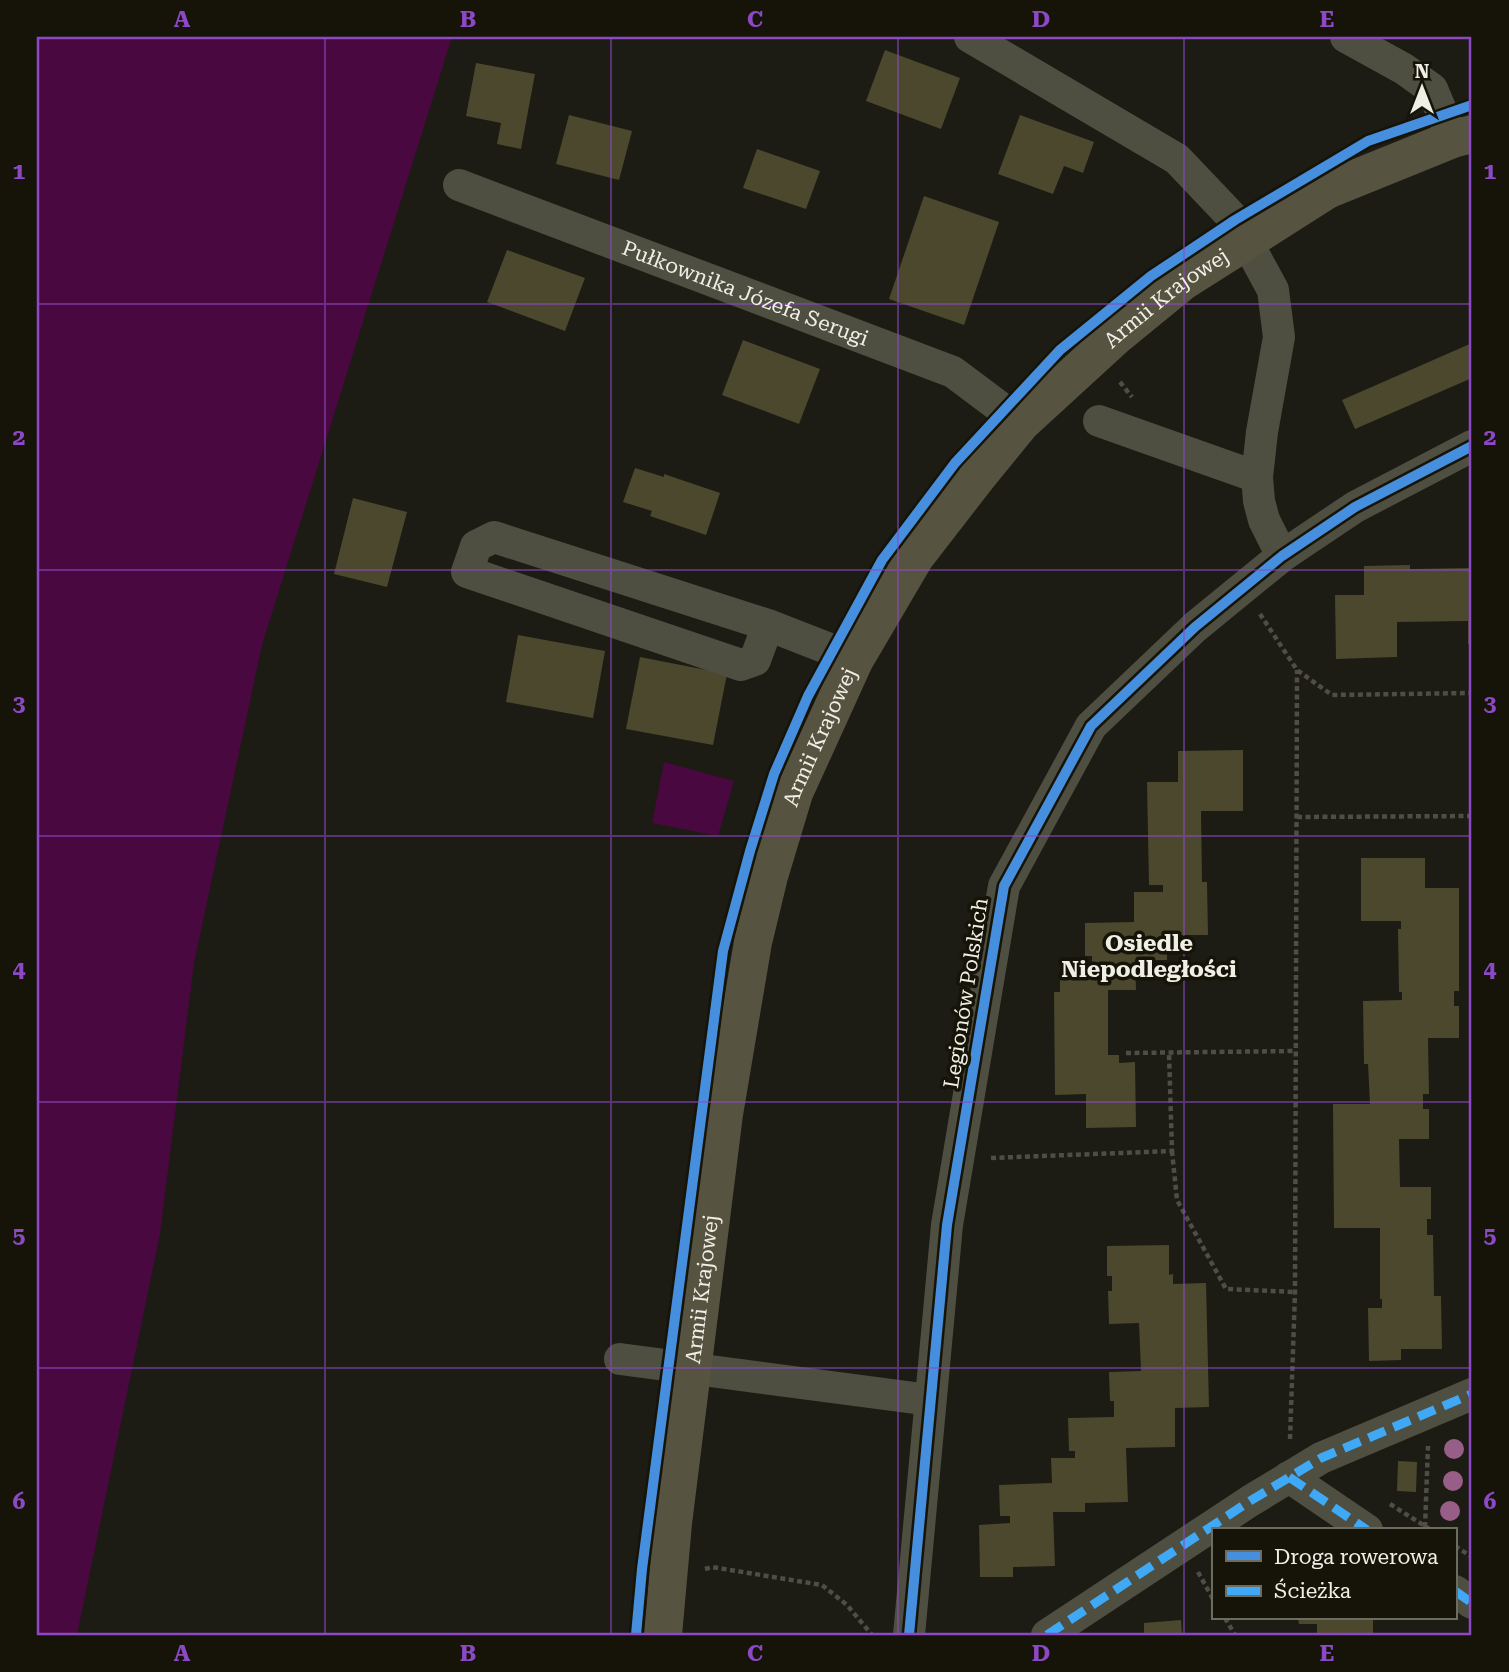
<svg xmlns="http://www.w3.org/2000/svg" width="1509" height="1672" viewBox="0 0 1509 1672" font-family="'Roboto Serif',serif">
<rect width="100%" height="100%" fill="#1c1b14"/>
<g fill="#49083f">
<polygon points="37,37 452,37 262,645 194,963 160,1234 77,1635 37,1635"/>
<polygon points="664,762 734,781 718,836 652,823"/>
</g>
<g fill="#4b482e">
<polygon points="885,50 960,78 941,129 866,101"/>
<polygon points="476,63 535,74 521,149 497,144 501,123 466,116"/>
<polygon points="569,115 632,131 619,180 556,164"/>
<polygon points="1020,115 1094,142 1083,173 1064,166 1053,194 998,174"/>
<polygon points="757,149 820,171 806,209 743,188"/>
<polygon points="924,196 999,222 964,325 889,299"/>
<polygon points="507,250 585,278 565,331 487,302"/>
<polygon points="743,340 820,369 799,424 722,395"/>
<polygon points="1472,343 1472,378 1355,429 1342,400"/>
<polygon points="635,468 664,477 664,474 720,493 706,535 650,516 652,511 623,502"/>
<polygon points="353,498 407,512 387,587 334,574"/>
<polygon points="1410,565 1410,569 1472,568 1472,644 1468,644 1468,621 1397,622 1397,657 1336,659 1335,595 1364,595 1364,566"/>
<polygon points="518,635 605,651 593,718 506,702"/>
<polygon points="640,657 727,674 713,745 626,729"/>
<polygon points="1243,750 1243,811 1201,811 1202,882 1207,882 1208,935 1167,935 1167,960 1135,960 1136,990 1108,990 1108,1055 1119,1055 1119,1063 1135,1062 1136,1127 1086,1128 1086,1094 1055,1095 1054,992 1060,992 1060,965 1092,964 1092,956 1085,956 1085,923 1134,922 1134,892 1163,892 1163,885 1149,885 1147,782 1178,782 1178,751"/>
<polygon points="1361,858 1425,858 1425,888 1459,888 1459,991 1454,991 1454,1006 1459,1006 1459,1038 1428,1038 1429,1094 1423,1094 1423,1109 1429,1109 1429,1139 1399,1139 1400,1187 1431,1187 1431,1219 1427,1219 1427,1235 1433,1235 1434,1296 1441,1296 1442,1349 1401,1349 1401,1360 1369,1361 1368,1308 1382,1308 1382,1299 1380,1299 1380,1228 1334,1228 1333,1104 1370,1104 1368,1064 1364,1064 1363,1001 1402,1000 1402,992 1399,992 1398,929 1401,929 1401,921 1361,921"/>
<polygon points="1169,1245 1169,1275 1173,1274 1173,1284 1206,1283 1209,1407 1175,1408 1175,1447 1126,1448 1128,1502 1085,1503 1085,1512 1053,1512 1055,1566 1013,1567 1013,1577 980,1577 979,1525 1010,1523 1010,1516 1000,1516 999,1485 1052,1483 1051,1458 1075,1458 1075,1451 1069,1451 1068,1418 1114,1417 1114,1401 1110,1401 1109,1372 1141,1371 1139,1323 1109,1324 1108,1291 1112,1291 1112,1276 1107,1276 1107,1246"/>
<polygon points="1398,1461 1417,1462 1416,1492 1397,1491"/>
<polygon points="1298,1618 1373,1618 1373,1635 1317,1635 1317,1624 1299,1624"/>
<polygon points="1181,1620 1182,1635 1144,1635 1144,1623"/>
</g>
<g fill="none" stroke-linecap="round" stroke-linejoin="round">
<g stroke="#4f4d44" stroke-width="4.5" stroke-dasharray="5 3.5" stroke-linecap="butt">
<polyline points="1120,382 1132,397"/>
<polyline points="1260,614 1297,670 1332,695 1472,693"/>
<polyline points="1297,817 1472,816"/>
<polyline points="1126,1053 1296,1051"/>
<polyline points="1172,1151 1177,1200 1226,1289 1295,1292"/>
<polyline points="991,1158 1172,1151 1169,1053"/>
<polyline points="1290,1439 1295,1292 1297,670"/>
<polyline points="1390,1504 1431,1530"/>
<polyline points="1425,1527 1428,1446"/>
<polyline points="1455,1546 1472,1557"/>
<polyline points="705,1569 712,1567 822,1585 847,1605 872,1635"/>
<polyline points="1198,1572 1213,1599"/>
<polyline points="1225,1618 1235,1635"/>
</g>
<g stroke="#4e4e41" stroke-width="32">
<polyline points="970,37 1177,159 1235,220 1273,290 1279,337 1262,432 1257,477 1259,501 1264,520 1282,556"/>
<polyline points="1346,37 1404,69 1432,89 1453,139"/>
<path id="s1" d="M459 185 953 372 1021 423"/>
<polyline points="1099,421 1257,477"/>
<polyline points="768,625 755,660 741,665 467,572 476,546 494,537 768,625 855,659"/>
<polyline points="620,1359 930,1400"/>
<polyline points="1289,1477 1367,1530"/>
<polyline points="1455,1591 1472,1603"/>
<polyline points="909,1635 947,1225 1004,886 1091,726 1195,627 1282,556 1355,507 1472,446"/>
<polyline points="1047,1635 1250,1501 1321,1458 1472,1394"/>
</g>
<path stroke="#575341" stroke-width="38" id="s2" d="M663 1635 673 1523 724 1114 753 942 769 876 794 793 855 659 915 557 977 477 1021 423 1116 336 1182 282 1327 190 1453 139 1472 134"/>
<g stroke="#3fa9f5" stroke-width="9" stroke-dasharray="18 9" stroke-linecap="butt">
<polyline points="1289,1477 1367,1530"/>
<polyline points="1455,1591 1472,1603"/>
<polyline points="1047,1635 1250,1501 1321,1458 1472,1394"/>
</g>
<g stroke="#161408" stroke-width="15">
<g id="cycleway">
<polyline points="636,1635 642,1569 723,951 750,851 774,774 808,696 882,560 955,463 1060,350 1151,276 1235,220 1368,141 1472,105"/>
<polyline points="909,1635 947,1225 1004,886 1091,726 1195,627 1282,556 1355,507 1472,446"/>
</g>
</g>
<use href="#cycleway" stroke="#468fdf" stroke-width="10"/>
</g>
<g fill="#975e88">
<circle cx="1454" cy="1449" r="10"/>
<circle cx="1453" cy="1481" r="10"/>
<circle cx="1450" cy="1511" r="10"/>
</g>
<path fill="none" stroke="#8d49c5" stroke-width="2" stroke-opacity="0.55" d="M325 37V1635M611 37V1635M898 37V1635M1184 37V1635M37 304H1472M37 570H1472M37 836H1472M37 1102H1472M37 1368H1472"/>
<g text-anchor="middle" stroke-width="7" stroke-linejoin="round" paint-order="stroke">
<g font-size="21" fill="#f0efe6" stroke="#161408">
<text dy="7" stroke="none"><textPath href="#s1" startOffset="306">Pułkownika Józefa Serugi</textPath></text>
<text dy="7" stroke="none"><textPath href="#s2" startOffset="1482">Armii Krajowej</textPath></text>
<text dy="7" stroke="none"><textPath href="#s2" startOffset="915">Armii Krajowej</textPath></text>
<text transform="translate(966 993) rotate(-81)" y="7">Legionów Polskich</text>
<text dy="7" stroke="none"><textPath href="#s2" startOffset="348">Armii Krajowej</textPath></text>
</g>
<g font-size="23" font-weight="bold" fill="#f0efe6" stroke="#161408">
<text x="1149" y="951">Osiedle<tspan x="1149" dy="26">Niepodległości</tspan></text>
</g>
</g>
<rect width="1509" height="1672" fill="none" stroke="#161408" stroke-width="77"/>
<rect x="1212" y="1528" width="245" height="91" fill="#161408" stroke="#6d6c61" stroke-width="2"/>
<rect x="1226" y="1551" width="35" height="10" fill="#468fdf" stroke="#6d6c61" stroke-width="2"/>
<text x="1274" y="1564" font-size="21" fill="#f0efe6">Droga rowerowa</text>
<rect x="1226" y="1586" width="35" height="10" fill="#3fa9f5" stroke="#6d6c61" stroke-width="2"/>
<text x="1274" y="1598" font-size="21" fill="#f0efe6">Ścieżka</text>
<g transform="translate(1422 88)" stroke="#161408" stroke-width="5" paint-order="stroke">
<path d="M0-5L12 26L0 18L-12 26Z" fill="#f0efe6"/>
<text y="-10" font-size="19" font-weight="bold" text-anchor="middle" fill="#f0efe6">N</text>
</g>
<rect x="38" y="38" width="1432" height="1596" fill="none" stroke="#8d49c5" stroke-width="2.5"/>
<g font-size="23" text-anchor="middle" font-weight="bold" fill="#8d49c5">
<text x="182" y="27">A</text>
<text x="468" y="27">B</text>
<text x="755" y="27">C</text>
<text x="1041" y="27">D</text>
<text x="1327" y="27">E</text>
<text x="19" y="179">1</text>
<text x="1490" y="179">1</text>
<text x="19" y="445">2</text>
<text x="1490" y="445">2</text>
<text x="19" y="711">3</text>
<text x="1490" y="711">3</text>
<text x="19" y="977">4</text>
<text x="1490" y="977">4</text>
<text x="19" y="1243">5</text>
<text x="1490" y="1243">5</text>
<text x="19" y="1509">6</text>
<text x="1490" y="1509">6</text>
<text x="182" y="1661">A</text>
<text x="468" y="1661">B</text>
<text x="755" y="1661">C</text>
<text x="1041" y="1661">D</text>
<text x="1327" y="1661">E</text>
</g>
</svg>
